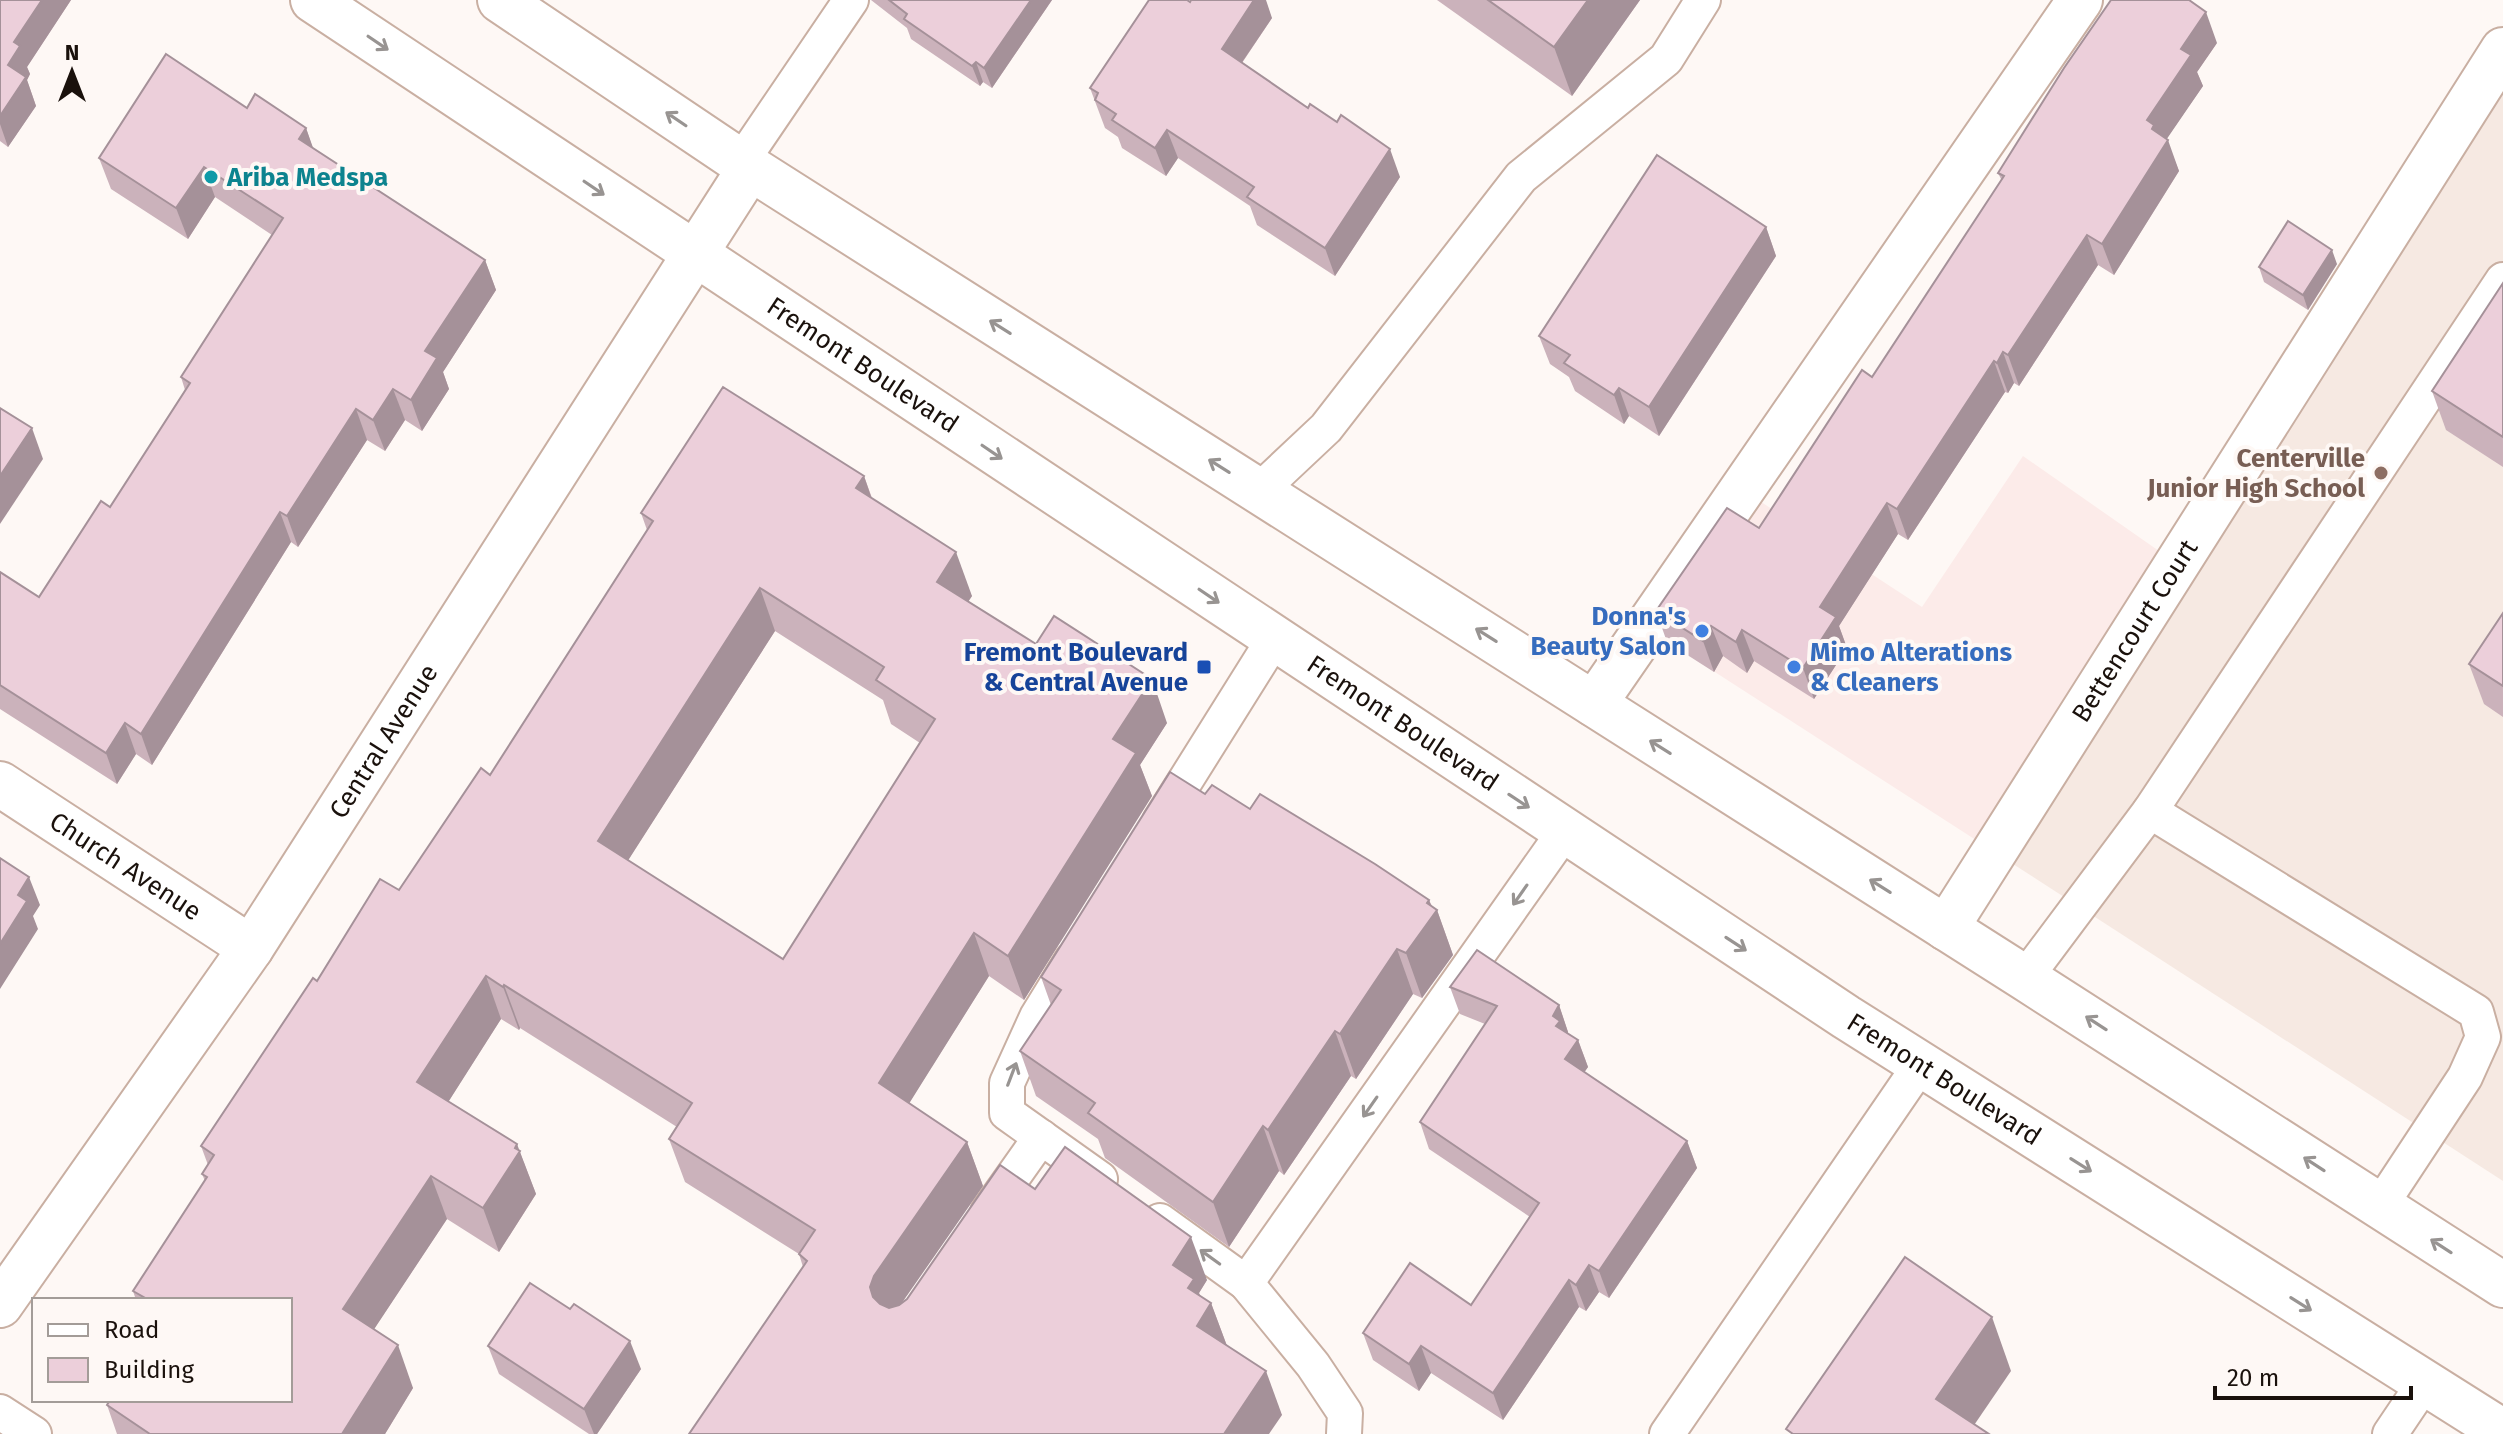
<svg xmlns="http://www.w3.org/2000/svg" width="2503" height="1434" viewBox="0 0 2503 1434" font-family="'Fira Sans',sans-serif">
<rect width="100%" height="100%" fill="#fef8f5"/>
<polygon fill="#fcebe9" points="2023,456 2159,551 1979,842 1659,636 1752,496 1922,607"/>
<polygon fill="#f6e9e2" points="2503,82 2503,1181 2013,864"/>
<g fill="none" stroke-linecap="round" stroke-linejoin="round">
<g stroke="#c9afa2" stroke-width="38">
<g id="lane">
<polyline points="741,162 851,0"/>
<polyline points="1259,491 1326,428 1521,177 1666,59 1703,0"/>
<polyline points="2150,811 2476,1012 2483,1037 2465,1077 2380,1206"/>
<polyline points="1160,821 1274,639"/>
<polyline points="1072,960 1037,1017 1007,1083 1007,1113 1100,1179"/>
<polyline points="2025,978 2150,811 2503,280"/>
<polyline points="988,1212 1041,1137"/>
<polyline points="1160,1221 1246,1283 1565,831"/>
<polyline points="1246,1283 1313,1365 1345,1413 1344,1434"/>
<polyline points="0,1412 34,1434"/>
<polyline points="1667,1434 1921,1064"/>
<polyline points="2390,1434 2425,1382"/>
</g>
</g>
<g stroke="#c9afa2" stroke-width="48">
<g id="street">
<polyline points="1594,704 2080,0"/>
<path id="s1" d="M0 784 251 948"/>
<path id="s2" d="M1946 928 2503 50"/>
</g>
</g>
<g stroke="#c9afa2" stroke-width="48">
<g id="secondary">
<path id="s3" d="M0 1305 251 948 750 168"/>
</g>
</g>
<g stroke="#c9afa2" stroke-width="48">
<g id="primary">
<path id="s4" d="M313 0 1846 1017 2503 1432"/>
<polyline points="500,0 741,162 2025,978 2503,1285"/>
</g>
</g>
<use href="#lane" stroke="#fff" stroke-width="34"/>
<use href="#street" stroke="#fff" stroke-width="44"/>
<use href="#secondary" stroke="#fff" stroke-width="44"/>
<use href="#primary" stroke="#fff" stroke-width="44"/>
</g>
<g fill="#cbb2bb" fill-rule="evenodd">
<polygon points="0,0 71,0 27,67 30,74 27,80 36,106 8,147 0,141"/>
<polygon points="871,0 1052,0 992,88 983,82 980,86 911,39 907,28"/>
<polygon points="1437,0 1640,0 1572,96"/>
<polygon points="1190,2 1272,18 1242,63 1400,177 1335,276 1257,225 1250,206 1178,158 1166,176 1122,148 1118,137 1105,128 1090,88"/>
<polygon points="2217,43 2197,72 2203,86 2166,139 2179,171 2114,275 2098,265 2019,386 2014,383 2008,393 2005,392 1908,540 1898,534 1839,626 1847,648 1814,699 1754,661 1747,673 1723,656 1714,672 1667,642 1656,611 1759,528 1872,377 2002,181 1998,173"/>
<polygon points="247,108 306,128 313,149 485,260 496,290 443,372 449,389 422,431 405,420 385,451 367,440 298,547 291,542 152,765 136,754 117,784 0,709 0,572 39,597 110,507 185,390 181,377 272,235 215,197 188,239 111,189 99,158"/>
<polygon points="1766,227 1776,256 1659,436 1629,416 1624,424 1575,391 1569,377 1550,364 1539,336"/>
<polygon points="2337,264 2308,310 2264,282 2259,267"/>
<polygon points="2503,283 2503,467 2446,430 2432,391"/>
<path d="M864 476 872 498 972 596 968 601 1036 644 1167 723 1140 765 1152 796 1024 1000 989 976 909 1103 967 1142 983 1186 900 1305 1035 1189 1207 1280 1199 1293 1200 1296 1211 1303 1227 1346 1282 1415 689 1434 803 1267 799 1254 685 1182 669 1139 677 1127 520 1028 519 1030 501 1019 448 1102 519 1150 536 1194 499 1252 447 1219 374 1329 413 1388 385 1434H117L107 1405 290 1300H136L133 1291 205 1181 202 1174 208 1165 201 1146 317 981 399 890 490 775 647 530 641 513ZM775 631 883 700 891 724 920 743 783 959 628 860Z"/>
<polygon points="2503,613 2503,717 2484,704 2469,664"/>
<polygon points="1205,794 1429,900 1432,906 1437,910 1453,955 1422,998 1413,994 1356,1079 1351,1076 1284,1175 1279,1171 1229,1247 1105,1158 1098,1139 1036,1096 1020,1051 1051,1005 1041,977"/>
<polygon points="1450,987 1559,1005 1568,1032 1568,1033 1578,1040 1588,1067 1584,1072 1687,1141 1697,1168 1609,1298 1599,1292 1586,1311 1579,1307 1503,1420 1431,1373 1419,1391 1373,1360 1363,1333 1471,1305 1530,1217 1429,1149 1420,1122 1485,1024 1460,1014"/>
<polygon points="488,1346 641,1369 597,1434 589,1434 499,1374"/>
</g>
<g fill="#a59199">
<polygon points="42,0 71,0 27,67 30,74 27,80 36,106 8,147 0,124 0,116 8,65 14,42"/>
<polygon points="1031,0 1052,0 992,88 984,68"/>
<polygon points="1254,0 1266,0 1272,18 1232,77 1222,49"/>
<polygon points="1588,0 1640,0 1572,96 1554,47"/>
<polygon points="2206,12 2217,43 2197,72 2203,86 2162,146 2168,140 2179,171 2114,275 2102,244 2147,120 2181,49"/>
<polygon points="976,62 983,82 980,86 972,66"/>
<polygon points="306,128 317,159 299,139"/>
<polygon points="1167,130 1178,158 1166,176 1155,148"/>
<polygon points="1390,149 1400,177 1335,276 1325,248"/>
<polygon points="204,167 215,197 188,239 176,208"/>
<polygon points="1766,227 1776,256 1659,436 1649,407"/>
<polygon points="2087,235 2098,265 2019,386 2008,355"/>
<polygon points="2332,250 2337,264 2308,310 2303,295"/>
<polygon points="485,260 496,290 443,372 449,389 422,431 411,400 425,351"/>
<polygon points="2003,352 2014,383 2008,393 1997,363"/>
<polygon points="1994,361 2005,392 1908,540 1897,509"/>
<polygon points="1619,388 1629,416 1624,424 1614,395"/>
<polygon points="393,389 405,420 385,451 373,420"/>
<polygon points="356,409 367,440 298,547 287,516"/>
<polygon points="32,428 43,459 0,524 0,476"/>
<polygon points="864,476 879,520 856,488"/>
<polygon points="1887,503 1898,534 1839,626 1847,648 1814,699 1803,668 1820,607"/>
<polygon points="280,512 291,542 152,765 141,734"/>
<polygon points="956,552 972,596 953,625 937,582"/>
<polygon points="760,588 775,631 613,884 598,841"/>
<polygon points="1711,626 1723,656 1714,672 1703,641"/>
<polygon points="1742,630 1754,661 1747,673 1736,642"/>
<polygon points="1152,679 1167,723 1140,765 1152,796 1024,1000 1008,956 1113,739"/>
<polygon points="125,723 136,754 117,784 106,753"/>
<polygon points="29,877 40,905 33,916 38,929 0,989 0,944 18,895"/>
<polygon points="1429,900 1434,913 1437,910 1453,955 1422,998 1406,953"/>
<polygon points="974,933 989,976 895,1126 879,1083"/>
<polygon points="1397,949 1413,994 1356,1079 1340,1034"/>
<polygon points="486,976 501,1019 433,1126 417,1082"/>
<polygon points="504,985 520,1028 519,1030 503,987"/>
<polygon points="1559,1005 1568,1032 1566,1037 1566,1053 1553,1016"/>
<polygon points="1335,1031 1351,1076 1284,1175 1268,1130"/>
<polygon points="1578,1040 1588,1067 1575,1086 1565,1059"/>
<polygon points="1263,1126 1279,1171 1229,1247 1213,1202"/>
<polygon points="1687,1141 1697,1168 1609,1298 1599,1271"/>
<polygon points="967,1142 983,1186 890,1320 873,1297 870,1287 874,1276"/>
<polygon points="517,1144 536,1194 499,1252 483,1208"/>
<polygon points="431,1176 447,1219 359,1352 343,1309"/>
<polygon points="1191,1237 1207,1280 1199,1293 1206,1311 1211,1303 1227,1346 1197,1326 1173,1265"/>
<polygon points="1589,1265 1599,1292 1586,1311 1576,1285"/>
<polygon points="1569,1280 1579,1307 1503,1420 1493,1393"/>
<polygon points="1992,1317 2011,1371 1968,1434 1936,1399"/>
<polygon points="630,1341 641,1369 597,1434 594,1434 584,1409"/>
<polygon points="398,1345 413,1388 385,1434 342,1434"/>
<polygon points="1421,1346 1431,1373 1419,1391 1409,1364"/>
<polygon points="1266,1371 1282,1415 1269,1434 1224,1434"/>
</g>
<g fill="#eccfda" stroke="#a59199" stroke-width="2" fill-rule="evenodd">
<polygon points="0,0 42,0 14,42 20,46 8,65 26,77 0,116"/>
<polygon points="889,0 1031,0 984,68 976,62 972,66 904,19 907,14"/>
<polygon points="1149,0 1187,0 1190,2 1191,0 1254,0 1222,49 1308,108 1310,104 1337,122 1341,115 1390,149 1325,248 1247,197 1254,187 1167,130 1155,148 1112,120 1116,114 1095,100 1098,93 1090,88"/>
<polygon points="1488,0 1588,0 1554,47"/>
<polygon points="2111,0 2189,0 2206,12 2181,49 2191,55 2147,120 2154,125 2152,129 2168,140 2102,244 2087,235 2008,355 2003,352 1997,363 1994,361 1897,509 1887,503 1820,607 1836,617 1803,668 1742,630 1736,642 1711,626 1703,641 1656,611 1727,508 1759,528 1862,370 1872,377 2004,176 1998,173 2064,68"/>
<polygon points="166,54 247,108 255,94 306,128 299,139 485,260 425,351 437,358 411,400 393,389 373,420 356,409 287,516 280,512 141,734 125,723 106,753 0,685 0,572 39,597 101,501 110,507 190,383 181,377 283,218 204,167 176,208 99,158"/>
<polygon points="1657,155 1766,227 1649,407 1619,388 1614,395 1564,363 1570,355 1539,336"/>
<polygon points="2288,221 2332,250 2303,295 2259,267"/>
<polygon points="2503,283 2503,437 2432,391"/>
<path d="M723 387 864 476 856 488 956 552 937 582 1036 644 1054 616 1152 679 1113 739 1136 753 1008 956 974 933 879 1083 967 1142 874 1276 870 1287 873 1297 880 1304 889 1308 899 1305 907 1299 1000 1165 1035 1189 1065 1147 1191 1237 1173 1265 1194 1279 1188 1288 1211 1303 1197 1326 1266 1371 1224 1434H689L807 1261 799 1254 815 1230 669 1139 692 1103 504 985 503 987 486 976 417 1082 517 1144 515 1148 520 1151 483 1208 431 1176 343 1309 398 1345 342 1434H150L107 1405 110 1400H290V1300H144L145 1298 133 1291 207 1177 202 1174 214 1155 201 1146 313 978 317 981 380 879 399 890 481 768 490 775 653 521 641 513ZM760 588 884 667 876 680 935 719 783 959 598 841Z"/>
<polygon points="0,408 32,428 0,476"/>
<polygon points="2503,613 2503,686 2469,664"/>
<polygon points="1170,772 1205,794 1212,785 1250,809 1260,794 1375,864 1429,900 1427,903 1437,910 1406,953 1397,949 1340,1034 1335,1031 1268,1130 1263,1126 1213,1202 1088,1113 1095,1103 1020,1051 1061,990 1041,977"/>
<polygon points="0,858 29,877 18,895 27,901 0,944"/>
<polygon points="1477,950 1559,1005 1553,1016 1560,1021 1556,1026 1578,1040 1565,1059 1687,1141 1599,1271 1589,1265 1576,1285 1569,1280 1493,1393 1421,1346 1409,1364 1363,1333 1410,1263 1471,1305 1539,1203 1420,1122 1497,1006 1450,987"/>
<polygon points="1905,1257 1992,1317 1936,1399 1989,1434 1793,1434 1786,1429"/>
<polygon points="530,1283 570,1309 574,1304 630,1341 584,1409 488,1346"/>
</g>
<defs><path id="oneway-shaft" d="M-6 0H5M1.5-3L5.5 0L1.5 3" fill="none" stroke-width="1.6" stroke-linecap="round" stroke-linejoin="round" transform="scale(2)"/></defs>
<g stroke="#989492">
<use href="#oneway-shaft" transform="translate(378 43) rotate(34)"/>
<use href="#oneway-shaft" transform="translate(676 119) rotate(-146)"/>
<use href="#oneway-shaft" transform="translate(594 188) rotate(34)"/>
<use href="#oneway-shaft" transform="translate(1000 327) rotate(-148)"/>
<use href="#oneway-shaft" transform="translate(992 452) rotate(34)"/>
<use href="#oneway-shaft" transform="translate(1219 466) rotate(-148)"/>
<use href="#oneway-shaft" transform="translate(1209 596) rotate(34)"/>
<use href="#oneway-shaft" transform="translate(1486 635) rotate(-148)"/>
<use href="#oneway-shaft" transform="translate(1660 747) rotate(-148)"/>
<use href="#oneway-shaft" transform="translate(1519 801) rotate(33)"/>
<use href="#oneway-shaft" transform="translate(1880 886) rotate(-148)"/>
<use href="#oneway-shaft" transform="translate(1520 895) rotate(125)"/>
<use href="#oneway-shaft" transform="translate(1736 944) rotate(33)"/>
<use href="#oneway-shaft" transform="translate(2096 1023) rotate(-147)"/>
<use href="#oneway-shaft" transform="translate(1012 1074) rotate(-69)"/>
<use href="#oneway-shaft" transform="translate(1370 1107) rotate(125)"/>
<use href="#oneway-shaft" transform="translate(2314 1164) rotate(-147)"/>
<use href="#oneway-shaft" transform="translate(2081 1165) rotate(32)"/>
<use href="#oneway-shaft" transform="translate(2441 1246) rotate(-147)"/>
<use href="#oneway-shaft" transform="translate(1210 1257) rotate(-144)"/>
<use href="#oneway-shaft" transform="translate(2301 1304) rotate(32)"/>
</g>
<circle fill="#0f9aa8" stroke="#fef8f5" stroke-width="3" cx="211" cy="177" r="8"/>
<circle fill="#8d6e63" stroke="#fef8f5" stroke-width="3" cx="2381" cy="473" r="8"/>
<g fill="#3f7fe0" stroke="#fef8f5" stroke-width="3">
<circle cx="1702" cy="631" r="8"/>
<circle cx="1794" cy="667" r="8"/>
</g>
<rect fill="#1a4fb4" stroke="#fef8f5" stroke-width="3" x="1196" y="659" width="16" height="16" rx="4"/>
<g text-anchor="middle" stroke-width="8" stroke-linejoin="round" paint-order="stroke">
<g font-size="26" font-weight="bold" fill="#0d838f" stroke="#fef8f5" text-anchor="start">
<text x="227" y="186">Ariba Medspa</text>
</g>
<g font-size="26" fill="#1a110c" stroke="#fef8f5">
<text dy="9" stroke="none"><textPath href="#s4" startOffset="660">Fremont Boulevard</textPath></text>
<text dy="9" stroke="none"><textPath href="#s2" startOffset="352">Bettencourt Court</textPath></text>
<text dy="9" stroke="none"><textPath href="#s4" startOffset="1308">Fremont Boulevard</textPath></text>
<text dy="9" stroke="none"><textPath href="#s3" startOffset="682">Central Avenue</textPath></text>
<text dy="9" stroke="none"><textPath href="#s1" startOffset="150">Church Avenue</textPath></text>
<text dy="9" stroke="none"><textPath href="#s4" startOffset="1956">Fremont Boulevard</textPath></text>
</g>
<g font-size="26" font-weight="bold" fill="#785e54" stroke="#fef8f5" text-anchor="end">
<text x="2365" y="467">Centerville<tspan x="2365" dy="30">Junior High School</tspan></text>
</g>
<g font-size="26" font-weight="bold" fill="#366cbe" stroke="#fef8f5" text-anchor="end">
<text x="1686" y="625">Donna's<tspan x="1686" dy="30">Beauty Salon</tspan></text>
<text x="1810" y="661" text-anchor="start">Mimo Alterations<tspan x="1810" dy="30">&amp; Cleaners</tspan></text>
</g>
<g font-size="26" font-weight="bold" fill="#164399" stroke="#fef8f5" text-anchor="end">
<text x="1188" y="661">Fremont Boulevard<tspan x="1188" dy="30">&amp; Central Avenue</tspan></text>
</g>
</g>
<rect x="32" y="1298" width="260" height="104" fill="#fef8f5" stroke="#a39c98" stroke-width="2"/>
<rect x="48" y="1324" width="40" height="12" fill="#ffffff" stroke="#a39c98" stroke-width="2"/>
<text x="104" y="1338" font-size="24" fill="#1a110c">Road</text>
<rect x="48" y="1358" width="40" height="24" fill="#eccfda" stroke="#a39c98" stroke-width="2"/>
<text x="104" y="1378" font-size="24" fill="#1a110c">Building</text>
<g transform="translate(72 72)" stroke="#fef8f5" stroke-width="6" paint-order="stroke">
<path d="M0-6L14 30L0 20L-14 30Z" fill="#1a110c"/>
<text y="-12" font-size="22" font-weight="bold" text-anchor="middle" fill="#1a110c">N</text>
</g>
<path d="M2215 1386v12h196v-12" fill="none" stroke="#1a110c" stroke-width="4"/>
<text x="2227" y="1386" font-size="24" fill="#1a110c" stroke="#fef8f5" stroke-width="6" paint-order="stroke">20 m</text>
</svg>
